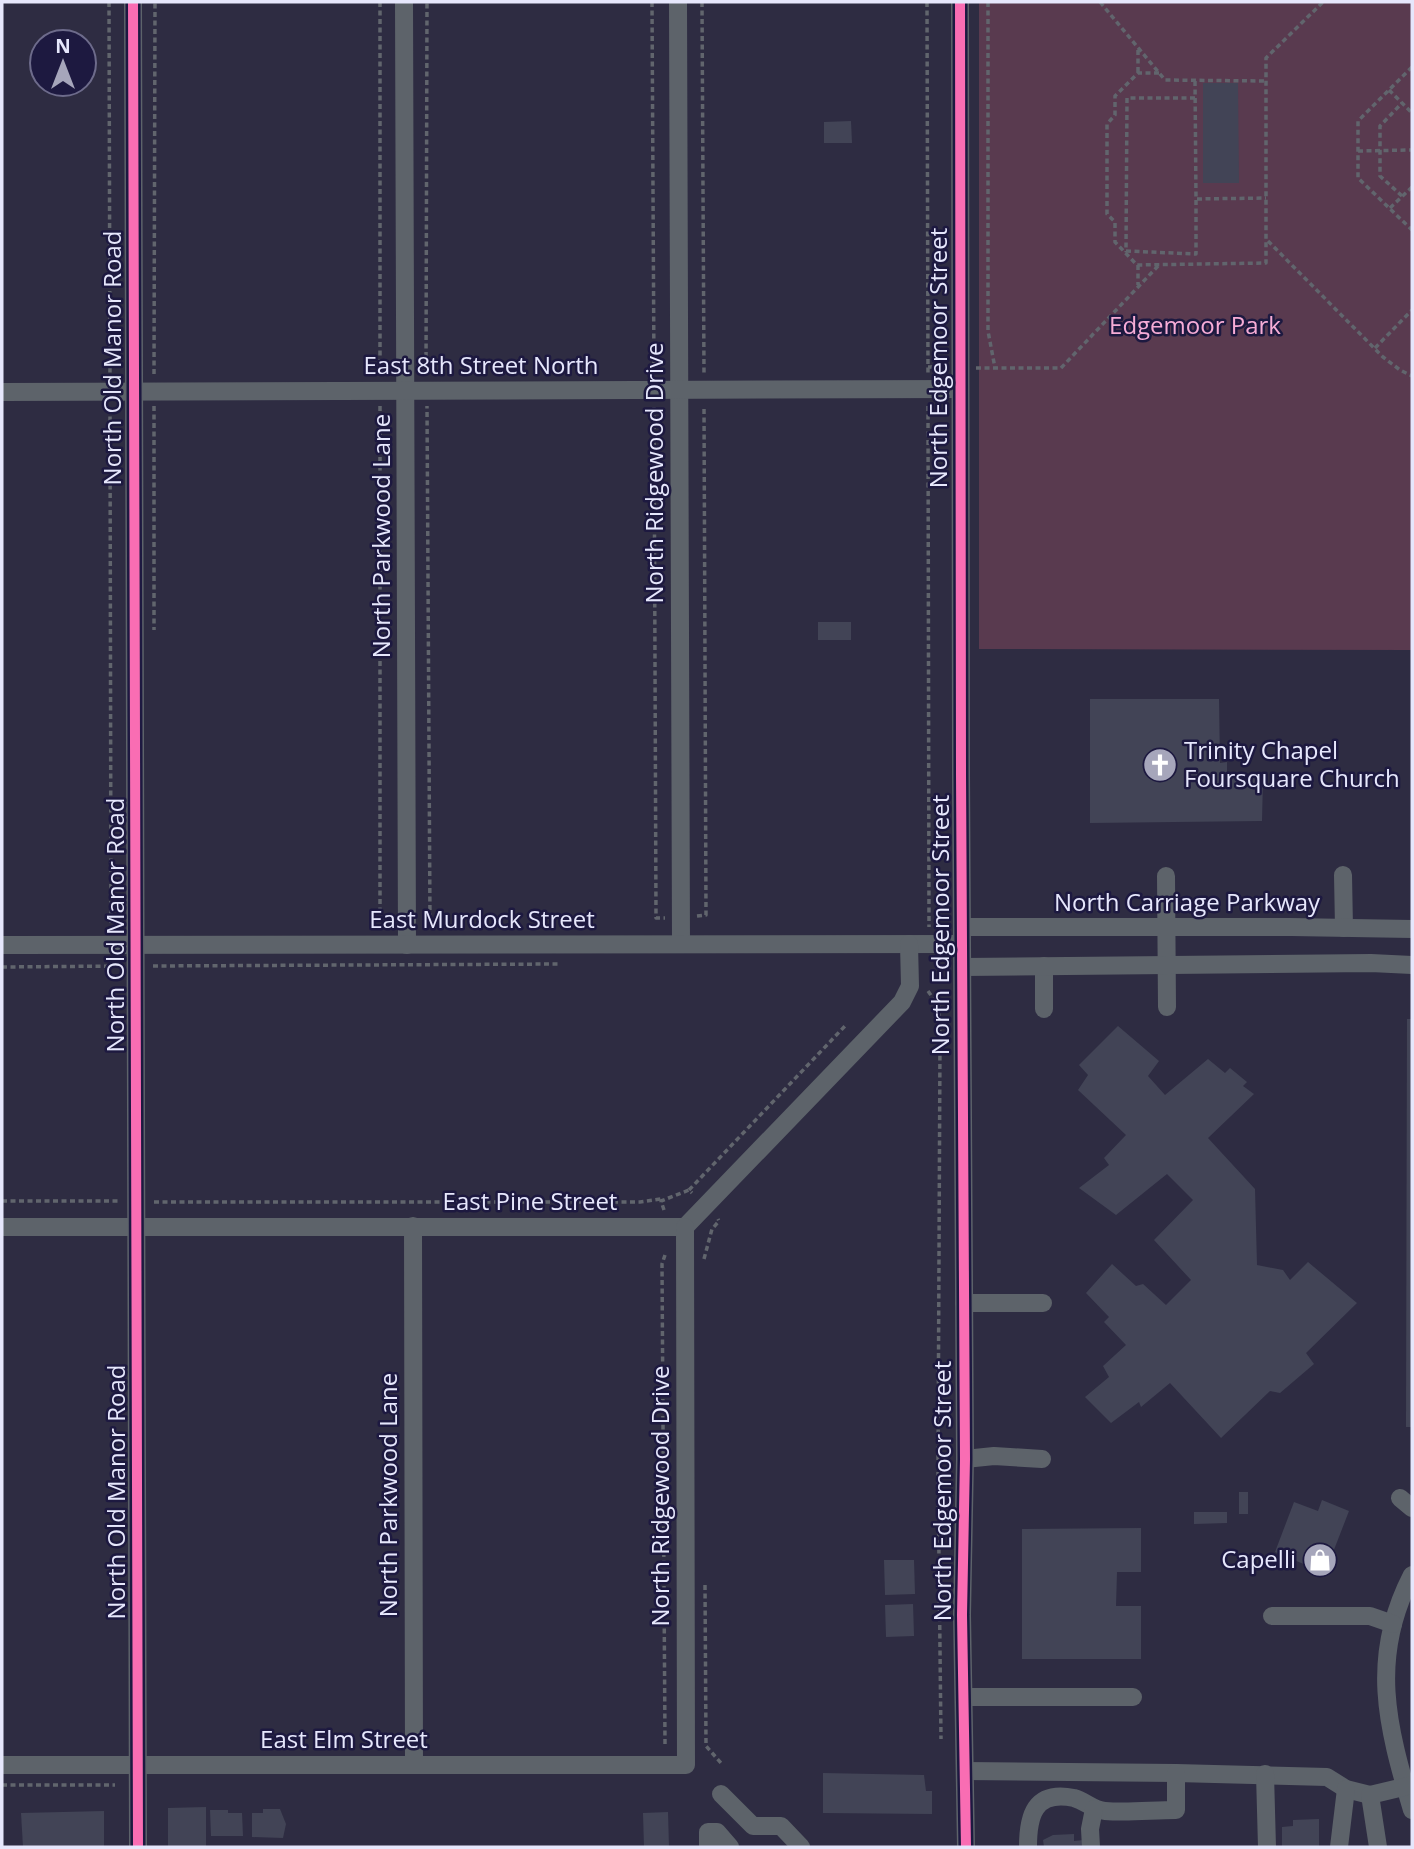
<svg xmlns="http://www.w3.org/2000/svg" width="1414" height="1849" viewBox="0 0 1414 1849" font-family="'Open Sans',sans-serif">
<rect width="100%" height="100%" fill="#2e2c42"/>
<polygon fill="#593a4f" points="979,2 1412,2 1412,650 979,649"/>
<g fill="#424456">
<polygon points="1203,83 1238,83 1239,183 1203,183"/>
<polygon points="851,121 852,143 824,143 824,122"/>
<rect x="818" y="622" width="33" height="18"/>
<polygon points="1090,699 1219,699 1220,763 1227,762 1227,778 1263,778 1262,821 1090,823"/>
<polygon points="1407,1019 1412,1019 1412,1427 1406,1427"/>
<polygon points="1118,1026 1159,1061 1148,1076 1165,1095 1208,1059 1225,1073 1230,1068 1247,1082 1243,1086 1254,1094 1208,1138 1255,1189 1257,1265 1283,1270 1290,1280 1308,1262 1357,1303 1306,1353 1314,1364 1280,1393 1270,1391 1221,1438 1170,1383 1141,1407 1139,1402 1111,1423 1085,1397 1109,1377 1103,1366 1126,1345 1104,1322 1109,1317 1086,1293 1112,1264 1136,1286 1143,1284 1166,1305 1191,1280 1154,1240 1193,1200 1167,1174 1116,1215 1079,1188 1109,1165 1104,1158 1126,1135 1078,1090 1088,1075 1079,1065"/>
<rect x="1239" y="1492" width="9" height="22"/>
<polygon points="1322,1500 1349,1511 1325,1573 1275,1552 1294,1502 1318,1511"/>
<polygon points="1194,1512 1227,1512 1227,1523 1194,1524"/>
<polygon points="1141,1528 1141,1572 1117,1572 1116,1606 1141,1606 1141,1659 1022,1659 1022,1529"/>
<polygon points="884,1560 914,1560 915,1594 885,1595"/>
<polygon points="913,1604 914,1636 886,1637 885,1605"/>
<polygon points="823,1773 924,1775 926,1791 932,1791 932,1814 823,1813"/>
<polygon points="206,1807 206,1847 168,1847 168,1808"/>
<polygon points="263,1809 280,1809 286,1824 283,1838 252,1837 252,1813 263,1813"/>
<polygon points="210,1810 228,1810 228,1813 242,1813 243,1836 211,1836"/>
<polygon points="104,1811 104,1847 23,1847 21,1813"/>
<polygon points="668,1812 669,1847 644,1847 643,1813"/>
<polygon points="1319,1819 1319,1847 1282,1847 1282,1827 1293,1826 1293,1820"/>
<polygon points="1074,1834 1074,1841 1084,1840 1084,1847 1044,1847 1043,1840 1053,1835"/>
</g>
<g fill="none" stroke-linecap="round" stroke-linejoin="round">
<g stroke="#61656d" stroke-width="3.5" stroke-dasharray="5 3.5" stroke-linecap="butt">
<polyline points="109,2 110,376"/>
<polyline points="380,2 380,374"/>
<polyline points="652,2 654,375"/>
<polyline points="702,2 704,374"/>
<polyline points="927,2 928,374"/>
<polyline points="988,2 988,331 995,368"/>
<polyline points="1100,2 1165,80 1266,81"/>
<polyline points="1138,50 1138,73"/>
<polyline points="1412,67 1358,121 1358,178 1412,230"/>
<polyline points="1159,73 1138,73 1115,96 1115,115 1107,124 1107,214 1115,222 1115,242 1137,265 1266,263 1266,58 1323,2"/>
<polyline points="1195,81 1196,199 1266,198"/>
<polyline points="1389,90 1412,113"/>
<polyline points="1195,98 1127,98 1126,251 1196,254 1196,199"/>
<polyline points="1358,151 1412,150"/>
<polyline points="1402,196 1380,176 1380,126 1402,103"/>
<polyline points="1390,208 1412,187"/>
<polyline points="1268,241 1383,357 1400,370 1412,376"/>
<polyline points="1138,265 1138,285"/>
<polyline points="1375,348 1412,310"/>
<polyline points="928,367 944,367"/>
<polyline points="976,368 1061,368 1158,266"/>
<polyline points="154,374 155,2"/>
<polyline points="426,374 427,2"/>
<polyline points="154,406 154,630"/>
<polyline points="380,406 380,920 391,920"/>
<polyline points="928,406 929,927"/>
<polyline points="654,407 656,918 665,918"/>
<polyline points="110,408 111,929"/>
<polyline points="697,916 706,915 704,406"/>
<polyline points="423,920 430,920 427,406"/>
<polyline points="153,966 558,964"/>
<polyline points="2,967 121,966"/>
<polyline points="928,991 939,1007 940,1042 938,1469 941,1739"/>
<polyline points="689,1190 845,1026"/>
<polyline points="2,1201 119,1201"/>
<polyline points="154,1202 640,1202 661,1199"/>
<polyline points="664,1210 661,1201 689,1190 692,1193"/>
<polyline points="704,1259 712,1229 719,1221 718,1219"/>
<polyline points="705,1585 706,1746 721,1763"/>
<polyline points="665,1744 662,1264 666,1252"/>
<polyline points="2,1785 115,1785"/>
</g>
<g stroke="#5d636a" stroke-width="18">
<polyline points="133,2 138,1847"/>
<polyline points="404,2 407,945"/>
<polyline points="678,2 681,944"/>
<polyline points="960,2 961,774 965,1459 962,1615 966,1847"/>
<polyline points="2,392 960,389"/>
<polyline points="1343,875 1344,928"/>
<polyline points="1166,876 1167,1007"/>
<polyline points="962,927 1291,927 1412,929"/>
<polyline points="2,945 962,944"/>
<polyline points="1044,966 1044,1009"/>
<polyline points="963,967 1371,963 1412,965"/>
<polyline points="413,1226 414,1764"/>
<polyline points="2,1227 685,1227 902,1002 910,986 909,944"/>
<polyline points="964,1303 1043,1303"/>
<polyline points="965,1459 994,1456 1042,1459"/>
<polyline points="1400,1498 1412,1508"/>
<path d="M1412 1575C1369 1658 1387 1725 1412 1810"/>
<polyline points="1272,1616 1370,1616 1393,1624"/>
<polyline points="964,1697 1133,1697"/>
<polyline points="2,1765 686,1765 685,1227"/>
<polyline points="965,1771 1176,1773 1327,1777 1346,1789 1370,1795"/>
<polyline points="1265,1774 1267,1847"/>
<polyline points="721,1794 753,1826 781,1826 801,1847"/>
<polyline points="708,1847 708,1832 717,1832 730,1847"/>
<path d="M1028 1847C1028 1816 1034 1790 1074 1798 1085 1801 1093 1810 1105 1811 1128 1813 1153 1810 1176 1810V1773"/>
<polyline points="1091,1847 1090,1829 1094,1809"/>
<polyline points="1339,1847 1346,1789"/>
<polyline points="1378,1847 1370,1795 1412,1785"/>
</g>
<g stroke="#1d1940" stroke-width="15">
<g id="cycleway">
<polyline points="133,2 138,1847"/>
<polyline points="960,2 961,774 965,1459 962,1615 966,1847"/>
</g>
</g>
<use href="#cycleway" stroke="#f96db3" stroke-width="10"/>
</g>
<defs>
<g id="church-disc" transform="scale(1.75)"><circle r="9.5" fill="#a6a6bb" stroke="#1d1940"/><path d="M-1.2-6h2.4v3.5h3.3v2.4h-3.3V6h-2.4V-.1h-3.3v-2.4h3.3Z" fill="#fff"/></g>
<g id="shop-disc" transform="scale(1.75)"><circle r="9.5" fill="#a6a6bb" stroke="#1d1940"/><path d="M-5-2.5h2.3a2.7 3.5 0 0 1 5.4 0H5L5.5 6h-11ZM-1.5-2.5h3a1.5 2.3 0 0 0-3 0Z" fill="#fff"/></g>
</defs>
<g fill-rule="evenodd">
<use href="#church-disc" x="1160" y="765"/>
<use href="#shop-disc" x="1320" y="1560"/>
</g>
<g text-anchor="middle" stroke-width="5" stroke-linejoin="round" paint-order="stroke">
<g font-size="24" fill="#f6acd6" stroke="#1d1940">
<text x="1195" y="334">Edgemoor Park</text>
</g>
<g font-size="24" fill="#e6e7fc" stroke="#1d1940">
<text transform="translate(113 358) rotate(-90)" y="8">North Old Manor Road</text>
<text transform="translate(939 358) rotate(-90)" y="8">North Edgemoor Street</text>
<text x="481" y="374">East 8th Street North</text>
<text transform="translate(655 473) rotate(-90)" y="8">North Ridgewood Drive</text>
<text transform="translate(382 536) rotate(-90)" y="8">North Parkwood Lane</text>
<text x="1187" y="911">North Carriage Parkway</text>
<text x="482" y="928">East Murdock Street</text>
<text transform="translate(116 925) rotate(-90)" y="8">North Old Manor Road</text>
<text transform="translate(941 925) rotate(-90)" y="8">North Edgemoor Street</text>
<text x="530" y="1210">East Pine Street</text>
<text transform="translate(943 1491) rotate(-90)" y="8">North Edgemoor Street</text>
<text transform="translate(117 1492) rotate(-90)" y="8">North Old Manor Road</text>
<text transform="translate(389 1495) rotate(-90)" y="8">North Parkwood Lane</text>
<text transform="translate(661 1496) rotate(-90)" y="8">North Ridgewood Drive</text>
<text x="344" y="1748">East Elm Street</text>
</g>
<g font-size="24" fill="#e6e7fc" stroke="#1d1940" text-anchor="start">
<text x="1184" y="759">Trinity Chapel<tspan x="1184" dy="28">Foursquare Church</tspan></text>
<text x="1296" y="1568" text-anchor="end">Capelli</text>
</g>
</g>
<rect width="1414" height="1849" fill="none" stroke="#e6e7fc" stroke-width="7"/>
<g transform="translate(63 63)"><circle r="33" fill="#1d1940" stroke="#6d6b8b" stroke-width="2"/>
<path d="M0-5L12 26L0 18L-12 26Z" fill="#a6a6bb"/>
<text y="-10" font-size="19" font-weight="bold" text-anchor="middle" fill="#e6e7fc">N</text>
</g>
</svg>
